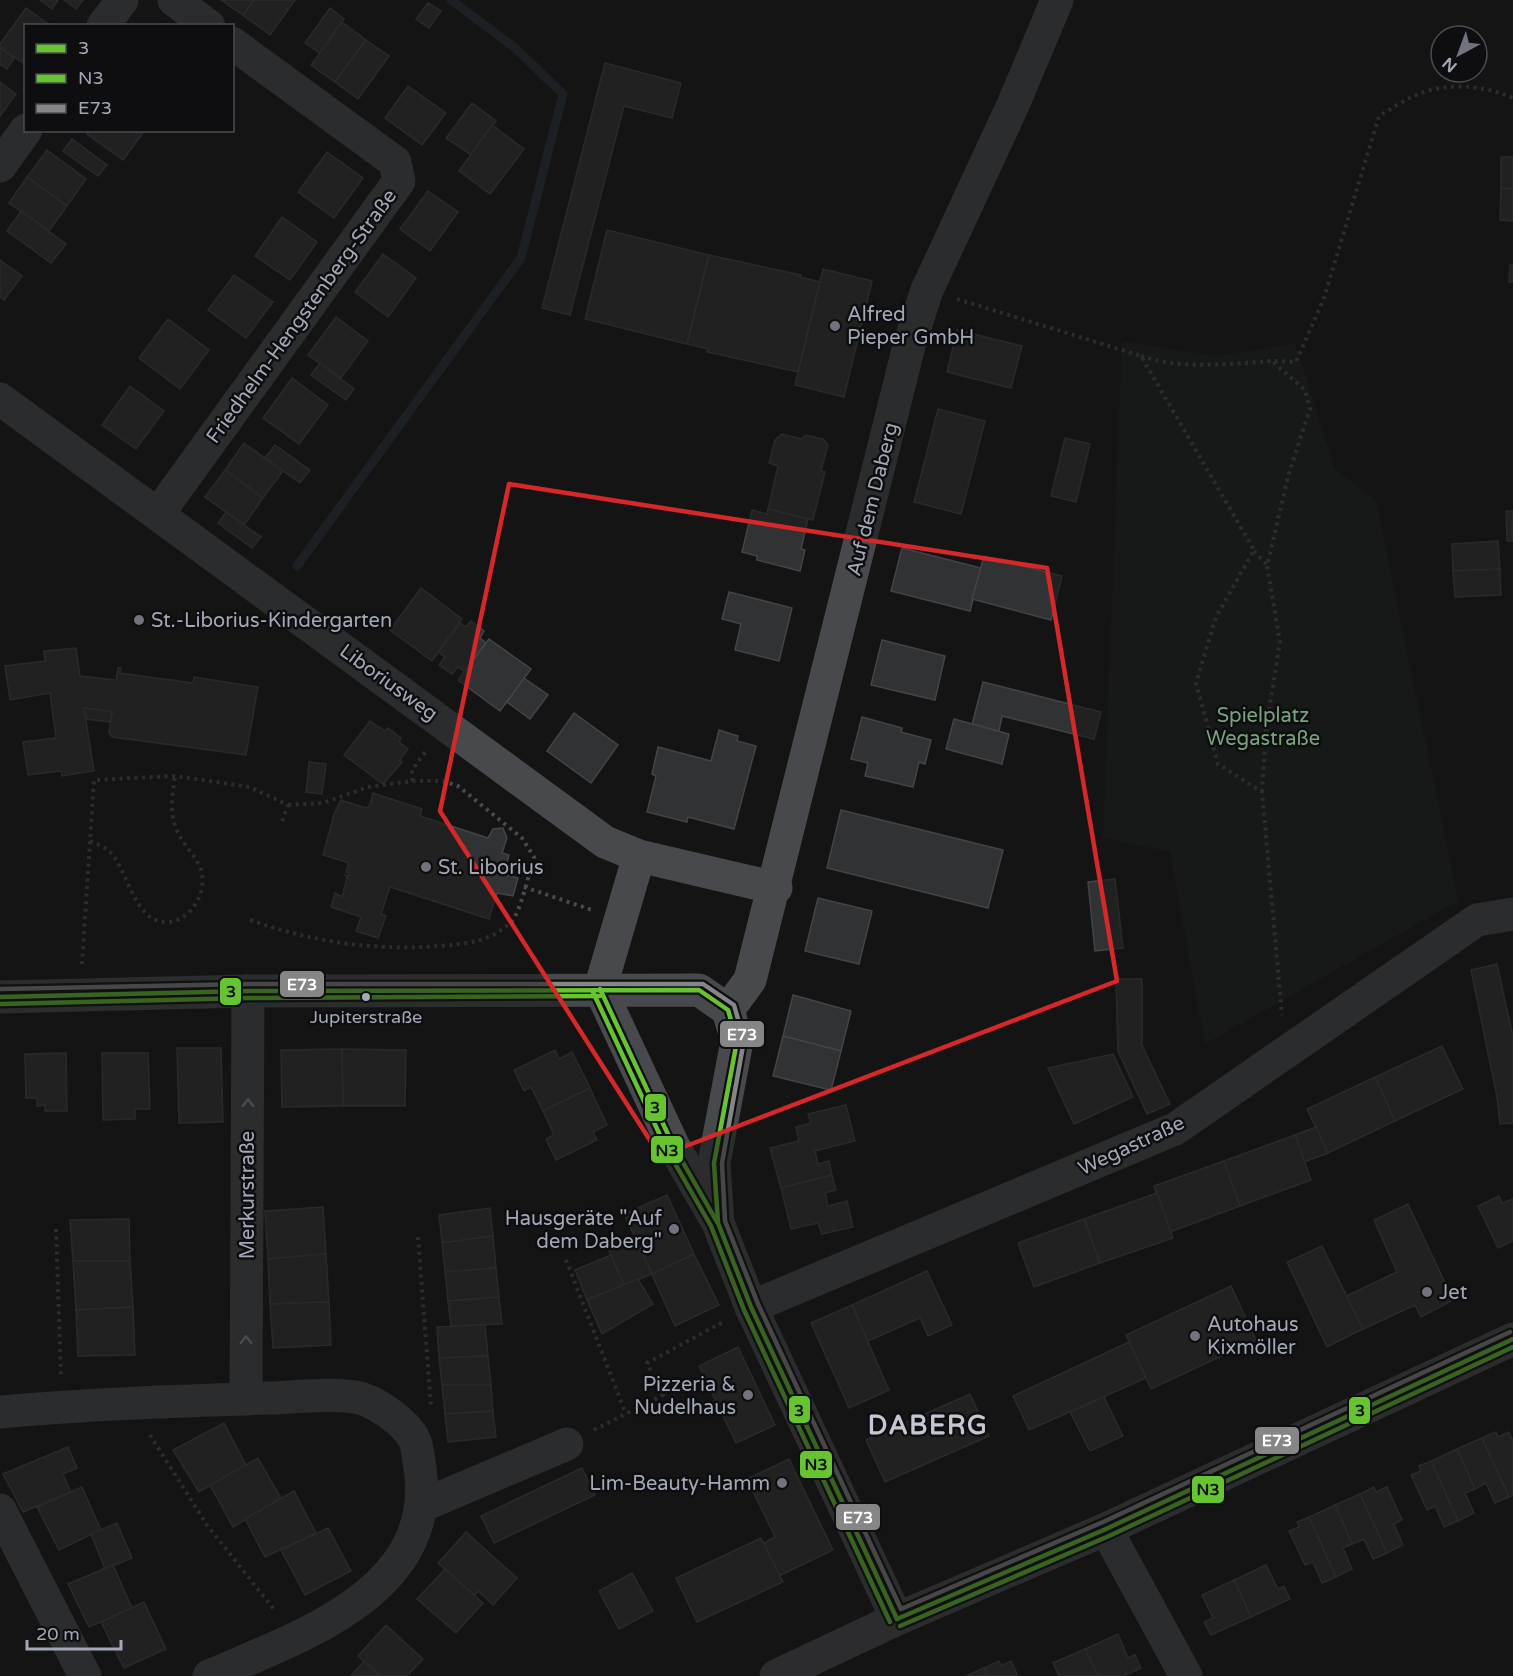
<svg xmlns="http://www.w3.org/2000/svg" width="1513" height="1676" viewBox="0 0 1513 1676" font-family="'Varela Round',sans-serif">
<rect width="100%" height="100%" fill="#141414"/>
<polygon fill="#1a211b" points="1122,341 1217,356 1295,343 1335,469 1376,500 1458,901 1205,1044 1170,852 1103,838"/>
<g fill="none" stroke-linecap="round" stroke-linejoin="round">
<polyline stroke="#262e37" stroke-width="9" points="297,566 521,258 563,94 514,47 451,0"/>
</g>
<g fill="#313234" stroke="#424448" stroke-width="1.5">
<polygon points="40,0 58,0 52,9"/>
<polygon points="64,0 83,0 76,9"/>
<polygon points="221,0 254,0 243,15"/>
<polygon points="254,0 295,0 270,35 243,15"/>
<polygon points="428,3 441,11 429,28 416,19"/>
<polygon points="26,8 51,26 26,26 26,65 0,47 0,44"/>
<polygon points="330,8 344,19 320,53 305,43"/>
<polygon points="342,22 366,40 335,82 311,65"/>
<polygon points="366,40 389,56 358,99 335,82"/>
<polygon points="0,47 14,58 7,69 0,64"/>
<polygon points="605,63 681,83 672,118 624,106 570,315 542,308"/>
<polygon points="0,82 16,94 0,116"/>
<polygon points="408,86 446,113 422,145 385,118"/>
<polygon points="472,103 496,121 471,155 446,138"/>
<polygon points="492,125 524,149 490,194 459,171"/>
<polygon points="90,130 145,130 123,160 87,134"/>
<polygon points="72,139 107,165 98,176 63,151"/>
<polygon points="47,150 86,179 67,206 27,177"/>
<polygon points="327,152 363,178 334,218 298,192"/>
<polygon points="1501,157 1513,157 1513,189 1501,188"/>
<polygon points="27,177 67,206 49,231 9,203"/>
<polygon points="1501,188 1513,189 1513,221 1500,220"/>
<polygon points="428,191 458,212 430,251 400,229"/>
<polygon points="21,211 66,244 51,263 7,231"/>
<polygon points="282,217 317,242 290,280 255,256"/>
<polygon points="607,230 709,255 687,344 585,319"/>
<polygon points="383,254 416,278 388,317 355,292"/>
<polygon points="709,255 801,275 800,277 820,282 798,372 707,352 708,349 687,344"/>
<polygon points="0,260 22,276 4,300 0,297"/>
<polygon points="1510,265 1513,265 1513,282 1509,282"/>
<polygon points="823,269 872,281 844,397 795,385"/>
<polygon points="234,275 273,302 246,338 208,310"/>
<polygon points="336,317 368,341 341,378 308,355"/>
<polygon points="168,319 209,350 180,389 139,358"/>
<polygon points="957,330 1022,346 1011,388 947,372"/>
<polygon points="320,363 354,389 346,400 311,375"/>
<polygon points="292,378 328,405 299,444 263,418"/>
<polygon points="130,386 164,411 136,449 102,425"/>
<polygon points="938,409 985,421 961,514 914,502"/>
<polygon points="782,434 801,439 806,435 823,439 828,445 821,471 825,472 813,520 768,509 778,466 769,463 775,440"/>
<polygon points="1065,438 1090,444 1076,502 1051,496"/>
<polygon points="244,443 283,471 263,498 225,470"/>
<polygon points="275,445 310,470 300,483 265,458"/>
<polygon points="225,470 263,498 244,525 205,497"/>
<polygon points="768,509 808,519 801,549 805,550 800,571 757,560 757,556 742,552 752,510 767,514"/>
<polygon points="1506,511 1513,511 1513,541 1507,541"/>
<polygon points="226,512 261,537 252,548 218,523"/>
<polygon points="1498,541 1500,569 1453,571 1452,544"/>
<polygon points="902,548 981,568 970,611 891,591"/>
<polygon points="984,556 1062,576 1051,620 972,599"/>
<polygon points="1500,569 1501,595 1455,597 1453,571"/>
<polygon points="421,588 462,619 432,661 390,630"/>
<polygon points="729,592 792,608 779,661 735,650 741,624 722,619"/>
<polygon points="471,621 484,631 480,638 486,643 465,672 458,667 452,674 439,665 445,657 438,652 460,623 466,627"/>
<polygon points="489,639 531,669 500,711 458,680"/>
<polygon points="882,640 945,656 935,700 871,685"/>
<polygon points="76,648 80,676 116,680 118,668 121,668 120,673 193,683 194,677 258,687 246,755 112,737 109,733 112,712 84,708 94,771 62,776 61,771 28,775 23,742 56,738 50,693 10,700 5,666 45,661 44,651"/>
<polygon points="524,678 548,695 530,719 507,702"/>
<polygon points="983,682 1101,712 1094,739 1002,716 999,731 972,725"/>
<polygon points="84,708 112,712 110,722 86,719"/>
<polygon points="574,713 618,745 591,783 547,751"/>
<polygon points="862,717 902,728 901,732 931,740 925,764 919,762 913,787 865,776 868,763 851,759"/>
<polygon points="954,719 1009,734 1002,764 946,749"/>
<polygon points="370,721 385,731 388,728 401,738 399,742 408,749 399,761 402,762 383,784 344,755"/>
<polygon points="719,730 738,736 737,741 756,746 734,829 688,817 687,822 647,812 656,776 652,774 658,747 711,761"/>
<polygon points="309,762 326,764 322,794 306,792"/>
<polygon points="373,793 422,809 420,816 488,838 493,829 503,828 507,838 502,853 509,855 504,874 518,878 513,896 497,893 489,919 390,887 381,914 386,916 378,938 356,931 361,917 331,907 335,893 342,897 347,878 345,875 349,876 349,873 346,872 349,863 323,855 334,814 341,800 366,808 370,805"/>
<polygon points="841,810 1003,850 988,908 827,868"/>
<polygon points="1115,879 1123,948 1095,951 1088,882"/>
<polygon points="818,898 872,911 859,964 805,951"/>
<polygon points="1497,964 1513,1037 1513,1123 1500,1124 1497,1097 1471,970"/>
<polygon points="1116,979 1142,979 1142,1045 1170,1104 1147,1114 1118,1051"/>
<polygon points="793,995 851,1011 841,1051 783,1036"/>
<polygon points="783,1036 841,1051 831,1090 773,1076"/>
<polygon points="1442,1046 1463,1089 1395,1121 1375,1077"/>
<polygon points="177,1048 221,1048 223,1122 179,1123"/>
<polygon points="342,1049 406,1050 405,1106 343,1106"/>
<polygon points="342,1049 343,1106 282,1107 281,1050"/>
<polygon points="555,1050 559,1059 572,1052 590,1088 543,1111 531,1087 524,1091 514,1070"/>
<polygon points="66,1053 67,1111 45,1111 45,1105 37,1106 37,1098 26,1098 25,1054"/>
<polygon points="102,1053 148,1053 150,1109 135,1109 135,1119 103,1120"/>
<polygon points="1113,1054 1133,1097 1074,1124 1048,1068"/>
<polygon points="1375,1077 1395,1121 1328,1153 1307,1109"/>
<polygon points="590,1088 607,1125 593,1132 597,1140 556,1160 546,1139 554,1135 543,1111"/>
<polygon points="846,1105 855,1141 815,1151 818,1164 829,1161 832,1175 781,1188 770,1148 799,1141 796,1127 811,1123 808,1114"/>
<polygon points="1316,1127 1328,1153 1304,1162 1295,1135"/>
<polygon points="1295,1135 1311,1180 1240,1206 1224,1161"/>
<polygon points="1224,1161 1240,1206 1170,1232 1154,1186"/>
<polygon points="832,1175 836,1190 825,1193 828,1206 847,1201 853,1227 822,1234 818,1223 791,1229 781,1188"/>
<polygon points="1157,1193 1173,1238 1100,1263 1084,1219"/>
<polygon points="667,1195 694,1254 652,1274 624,1214"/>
<polygon points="1499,1196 1502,1203 1513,1199 1513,1241 1498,1248 1478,1206"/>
<polygon points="1408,1204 1453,1300 1421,1317 1415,1305 1359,1331 1342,1298 1397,1272 1374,1220"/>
<polygon points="323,1207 326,1254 268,1259 265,1211"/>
<polygon points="490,1208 493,1236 442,1243 439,1215"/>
<polygon points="129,1219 130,1261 73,1261 70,1220"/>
<polygon points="1084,1219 1100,1263 1034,1287 1018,1243"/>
<polygon points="493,1236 496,1268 445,1272 442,1243"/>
<polygon points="636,1239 652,1274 624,1285 609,1251"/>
<polygon points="1322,1246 1363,1329 1327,1347 1287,1262"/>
<polygon points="326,1254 329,1302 270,1304 268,1259"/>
<polygon points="694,1254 719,1305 675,1326 652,1274"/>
<polygon points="611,1255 624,1285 587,1300 575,1270"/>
<polygon points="73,1261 130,1261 133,1307 76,1310"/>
<polygon points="496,1268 499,1297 448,1301 445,1272"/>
<polygon points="927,1271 952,1325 928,1336 920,1318 868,1341 852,1305"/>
<polygon points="638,1279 653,1304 602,1334 587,1300"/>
<polygon points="1231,1286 1256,1340 1151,1389 1126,1335"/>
<polygon points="499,1297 502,1324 451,1326 448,1301"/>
<polygon points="329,1302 331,1345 273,1348 270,1304"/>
<polygon points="852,1305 889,1390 849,1408 811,1323"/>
<polygon points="133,1307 135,1355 78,1356 76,1310"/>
<polygon points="485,1325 488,1356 439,1358 437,1327"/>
<polygon points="1129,1342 1146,1378 1029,1430 1013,1396"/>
<polygon points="738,1347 775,1425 736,1443 699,1366"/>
<polygon points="488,1356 491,1385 442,1385 439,1358"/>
<polygon points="442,1385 491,1385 493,1411 445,1414"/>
<polygon points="970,1394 989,1436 885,1482 866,1440"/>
<polygon points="1104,1397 1123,1436 1090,1451 1070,1412"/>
<polygon points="493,1411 496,1437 448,1442 445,1414"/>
<polygon points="224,1423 246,1465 199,1492 173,1450"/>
<polygon points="1496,1432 1498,1437 1509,1432 1513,1441 1513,1495 1509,1497 1482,1438"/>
<polygon points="1482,1438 1509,1497 1495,1503 1486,1483 1475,1489 1457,1449"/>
<polygon points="68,1447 77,1468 63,1474 71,1492 23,1512 3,1474"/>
<polygon points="1457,1449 1475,1489 1465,1493 1474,1513 1458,1521 1431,1461"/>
<polygon points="258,1458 281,1498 233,1527 210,1485"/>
<polygon points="789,1459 833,1550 779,1576 764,1543 775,1537 747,1479"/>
<polygon points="1431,1461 1458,1521 1444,1527 1435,1506 1427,1510 1411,1475 1421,1471 1419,1466"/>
<polygon points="582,1468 595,1495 494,1543 481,1516"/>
<polygon points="82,1487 101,1530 59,1550 37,1507"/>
<polygon points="1374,1487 1376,1492 1387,1487 1402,1520 1394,1524 1403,1545 1387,1553 1360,1494"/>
<polygon points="294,1491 316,1533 265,1557 245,1519"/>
<polygon points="1360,1494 1387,1553 1373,1559 1364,1539 1352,1544 1335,1505"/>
<polygon points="1335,1505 1352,1544 1343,1548 1352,1569 1336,1577 1309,1517"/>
<polygon points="1309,1517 1336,1577 1322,1583 1313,1562 1305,1565 1289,1531 1299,1527 1297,1522"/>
<polygon points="117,1523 132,1558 105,1569 91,1534"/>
<polygon points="328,1528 351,1571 305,1595 281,1550"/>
<polygon points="466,1532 517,1578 493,1605 478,1591 474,1596 438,1563"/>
<polygon points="761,1538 783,1582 697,1622 676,1578"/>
<polygon points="113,1565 132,1608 89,1627 68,1584"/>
<polygon points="1266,1565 1278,1589 1284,1586 1290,1599 1251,1617 1234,1580"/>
<polygon points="445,1569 483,1603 456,1633 417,1599"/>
<polygon points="632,1573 653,1611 619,1629 599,1591"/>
<polygon points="1234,1580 1251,1617 1211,1635 1204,1622 1213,1618 1202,1595"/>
<polygon points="144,1602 166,1649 124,1668 101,1622"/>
<polygon points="386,1625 423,1659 407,1676 380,1676 358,1656"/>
<polygon points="1118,1634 1128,1658 1135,1655 1141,1668 1123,1676 1098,1676 1085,1649"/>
<polygon points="1085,1649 1098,1676 1059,1676 1053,1663"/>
<polygon points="364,1661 380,1676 351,1676"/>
<polygon points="999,1661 1001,1666 1011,1661 1018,1676 988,1676 984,1668"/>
<polygon points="984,1668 988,1676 966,1676"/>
</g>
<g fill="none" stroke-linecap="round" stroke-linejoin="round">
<g stroke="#494a4f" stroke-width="4" stroke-dasharray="3 4.5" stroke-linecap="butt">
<polyline points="957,299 1141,356 1254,550 1216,617 1196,683 1218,764 1262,792 1282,1015"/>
<path d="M1141 356C1184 370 1228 364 1272 361"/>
<polyline points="1254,551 1267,565"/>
<polyline points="412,781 412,770 426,751"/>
<path d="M1262 792 1266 729 1280 642 1267 566 1289 473 1310 409 1305 390 1272 361 1296 362 1324 298 1379 116C1391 109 1404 100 1416 95 1446 82 1484 85 1513 98"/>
<path d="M90 841C97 844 105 847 110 852 129 871 134 925 169 922 194 919 210 887 199 865 191 850 178 839 174 822 170 807 173 791 175 776"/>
<polyline points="524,887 592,910"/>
<path d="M250 920C312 942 373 951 439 946 466 944 491 942 511 922 521 912 529 872 534 857L522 838 458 786 444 781H412L368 787 323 803 288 805"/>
<polyline points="82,964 94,780 175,776 250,787 288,805 281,825"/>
<polyline points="56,1229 61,1376"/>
<polyline points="418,1237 431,1406"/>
<polyline points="566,1260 626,1414"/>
<polyline points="594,1430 663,1395 647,1363 723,1322"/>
<polyline points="150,1435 207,1525 276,1612"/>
</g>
<g stroke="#48494d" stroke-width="33">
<polyline points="174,0 209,26"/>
<polyline points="103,26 122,0"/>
<polyline points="0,166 26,130"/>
<polyline points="0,399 605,842 639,856 776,888"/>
<polyline points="158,514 399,181 395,162 232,43"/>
<polyline points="639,856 600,989 673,1145 718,1223 751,1307 897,1619"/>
<polyline points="0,997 248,991 699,990 728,1010 737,1041 714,1163 718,1223"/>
<polyline points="728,1010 750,980 910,342 927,290 1013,105 1057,0"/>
<polyline points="751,1307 1175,1129 1477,920 1513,914"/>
<polyline points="246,1399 248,991"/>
<path d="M0 1412C91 1404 181 1401 272 1398 294 1397 344 1392 363 1399 380 1405 404 1422 413 1437 418 1445 418 1459 420 1468 438 1592 299 1637 209 1676"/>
<polyline points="421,1506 567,1444"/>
<polyline points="0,1510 85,1676"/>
<polyline points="1106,1529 1186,1676"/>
</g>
<polyline stroke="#4a4b4f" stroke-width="33" points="776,1676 897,1619 1106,1529 1513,1339"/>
<g stroke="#0e0e10" stroke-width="9">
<g id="bus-1">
<polyline points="600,989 673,1145 717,1222"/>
<polyline points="0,997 248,991 699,990 728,1010 737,1041 714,1163 718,1223 751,1307 897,1619"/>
<polyline points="897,1619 1106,1529 1513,1339"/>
</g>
</g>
<g stroke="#0e0e10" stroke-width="9">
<g id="bus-2">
<polyline points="593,992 666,1148 711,1226 744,1310 890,1622"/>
<polyline points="0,1004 248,998 600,996"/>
<polyline points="900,1626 1109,1536 1513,1347"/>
</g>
</g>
<g stroke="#0e0e10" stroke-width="9">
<polyline id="bus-3" points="0,989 248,984 703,984 734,1005 744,1040 722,1163 725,1221 758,1304 901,1609 1103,1522 1510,1332"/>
</g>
<use href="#bus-1" stroke="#66c430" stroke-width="4.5"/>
<use href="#bus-2" stroke="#66c430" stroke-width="4.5"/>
<use href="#bus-3" stroke="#868686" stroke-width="4.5"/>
</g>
<defs><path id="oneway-chevron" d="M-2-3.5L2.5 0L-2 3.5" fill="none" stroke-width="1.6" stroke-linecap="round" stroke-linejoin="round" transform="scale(1.5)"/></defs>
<g stroke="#888c97">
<use href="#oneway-chevron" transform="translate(248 1103) rotate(-90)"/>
<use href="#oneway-chevron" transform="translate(246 1340) rotate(-90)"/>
</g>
<path d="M0 0H1513V1676H0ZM509 484 1047 568 1117 981 660 1156 440 811Z" fill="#141414" fill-opacity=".55" fill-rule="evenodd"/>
<path fill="none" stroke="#d62828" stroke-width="4.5" stroke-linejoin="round" d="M509 484 1047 568 1117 981 660 1156 440 811Z"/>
<g fill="#71747e" stroke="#0e0e10" stroke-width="2">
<circle cx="835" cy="326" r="6"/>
<circle cx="139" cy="620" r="6"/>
<circle cx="426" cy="867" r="6"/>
<circle cx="674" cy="1229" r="6"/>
<circle cx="1427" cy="1292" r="6"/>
<circle cx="1195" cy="1336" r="6"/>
<circle cx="748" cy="1395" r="6"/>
<circle cx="782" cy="1483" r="6"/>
</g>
<circle fill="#a3a8b7" stroke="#0e0e10" stroke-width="2" cx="366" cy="997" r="5"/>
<g text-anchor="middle" stroke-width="5" stroke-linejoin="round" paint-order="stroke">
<g font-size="18" fill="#a3a8b7" stroke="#0e0e10">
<text x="366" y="1023">Jupiterstraße</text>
</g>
<g font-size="20" fill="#a3a8b7" stroke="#0e0e10" text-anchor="start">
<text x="847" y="321">Alfred<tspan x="847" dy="23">Pieper GmbH</tspan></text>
<text x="151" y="627">St.-Liborius-Kindergarten</text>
<text x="438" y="874">St. Liborius</text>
<text x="662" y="1225" text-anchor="end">Hausgeräte "Auf<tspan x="662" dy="23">dem Daberg"</tspan></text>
<text x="1439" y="1299">Jet</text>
<text x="1207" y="1331">Autohaus<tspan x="1207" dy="23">Kixmöller</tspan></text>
<text x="736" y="1391" text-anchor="end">Pizzeria &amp;<tspan x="736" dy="23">Nudelhaus</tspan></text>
<text x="770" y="1490" text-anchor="end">Lim-Beauty-Hamm</text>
</g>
<g font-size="20" fill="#a3a8b7" stroke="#0e0e10">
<text transform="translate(301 316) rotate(-54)" y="7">Friedhelm-Hengstenberg-Straße</text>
<text transform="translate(872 499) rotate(-76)" y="7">Auf dem Daberg</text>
<text transform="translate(389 682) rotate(36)" y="7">Liboriusweg</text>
<text transform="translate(1131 1145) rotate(-25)" y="7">Wegastraße</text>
<text transform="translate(247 1195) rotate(-90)" y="7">Merkurstraße</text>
</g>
<g font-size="20" fill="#79a37e" stroke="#0e0e10">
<text x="1263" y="722">Spielplatz<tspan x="1263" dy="23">Wegastraße</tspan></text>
</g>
<g font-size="26" font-weight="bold" letter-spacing="1.5" fill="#c5c7d2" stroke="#0e0e10">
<text x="928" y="1434">DABERG</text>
</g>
</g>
<g stroke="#0e0e10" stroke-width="2">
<rect x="279" y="970" width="46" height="28" rx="6" fill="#868686"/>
<rect x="219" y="977" width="23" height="29" rx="6" fill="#66c430"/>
<rect x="719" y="1020" width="46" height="28" rx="6" fill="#868686"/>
<rect x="644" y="1093" width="23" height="29" rx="6" fill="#66c430"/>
<rect x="650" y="1135" width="34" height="29" rx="6" fill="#66c430"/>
<rect x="788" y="1395" width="23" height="29" rx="6" fill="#66c430"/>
<rect x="1348" y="1396" width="23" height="29" rx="6" fill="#66c430"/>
<rect x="1254" y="1426" width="46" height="29" rx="6" fill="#868686"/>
<rect x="799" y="1450" width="34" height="29" rx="6" fill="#66c430"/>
<rect x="1191" y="1475" width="34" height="29" rx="6" fill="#66c430"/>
<rect x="835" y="1503" width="46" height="28" rx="6" fill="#868686"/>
</g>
<g font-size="16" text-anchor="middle" font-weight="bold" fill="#fff">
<text x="302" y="990">E73</text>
<text x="742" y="1040">E73</text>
<text x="1277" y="1446">E73</text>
<text x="858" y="1523">E73</text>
</g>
<g font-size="16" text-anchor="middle" font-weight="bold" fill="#111">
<text x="231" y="997">3</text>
<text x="655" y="1113">3</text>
<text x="667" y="1156">N3</text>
<text x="799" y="1416">3</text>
<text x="1360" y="1416">3</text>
<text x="816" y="1470">N3</text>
<text x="1208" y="1495">N3</text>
</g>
<rect x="24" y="24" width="210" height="108" fill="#0e0e10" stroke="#4a4c53" stroke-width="1.5"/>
<rect x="36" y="44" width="30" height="9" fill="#66c430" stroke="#4a4c53" stroke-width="1.5"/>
<text x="78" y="54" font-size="18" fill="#a3a8b7">3</text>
<rect x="36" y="74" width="30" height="9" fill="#66c430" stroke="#4a4c53" stroke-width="1.5"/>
<text x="78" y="84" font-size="18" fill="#a3a8b7">N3</text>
<rect x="36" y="104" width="30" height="9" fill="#868686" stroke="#4a4c53" stroke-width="1.5"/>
<text x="78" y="114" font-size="18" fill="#a3a8b7">E73</text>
<g transform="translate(1459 54) rotate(221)"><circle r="28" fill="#0e0e10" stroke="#4a4c53" stroke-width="1.5"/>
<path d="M0-4.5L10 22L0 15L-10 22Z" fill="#71747e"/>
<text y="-9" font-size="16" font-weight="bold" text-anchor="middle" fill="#a3a8b7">N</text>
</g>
<path d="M27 1640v9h94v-9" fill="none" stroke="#a3a8b7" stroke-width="3"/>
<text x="36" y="1640" font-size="18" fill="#a3a8b7" stroke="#0e0e10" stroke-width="4.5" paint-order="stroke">20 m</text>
</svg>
